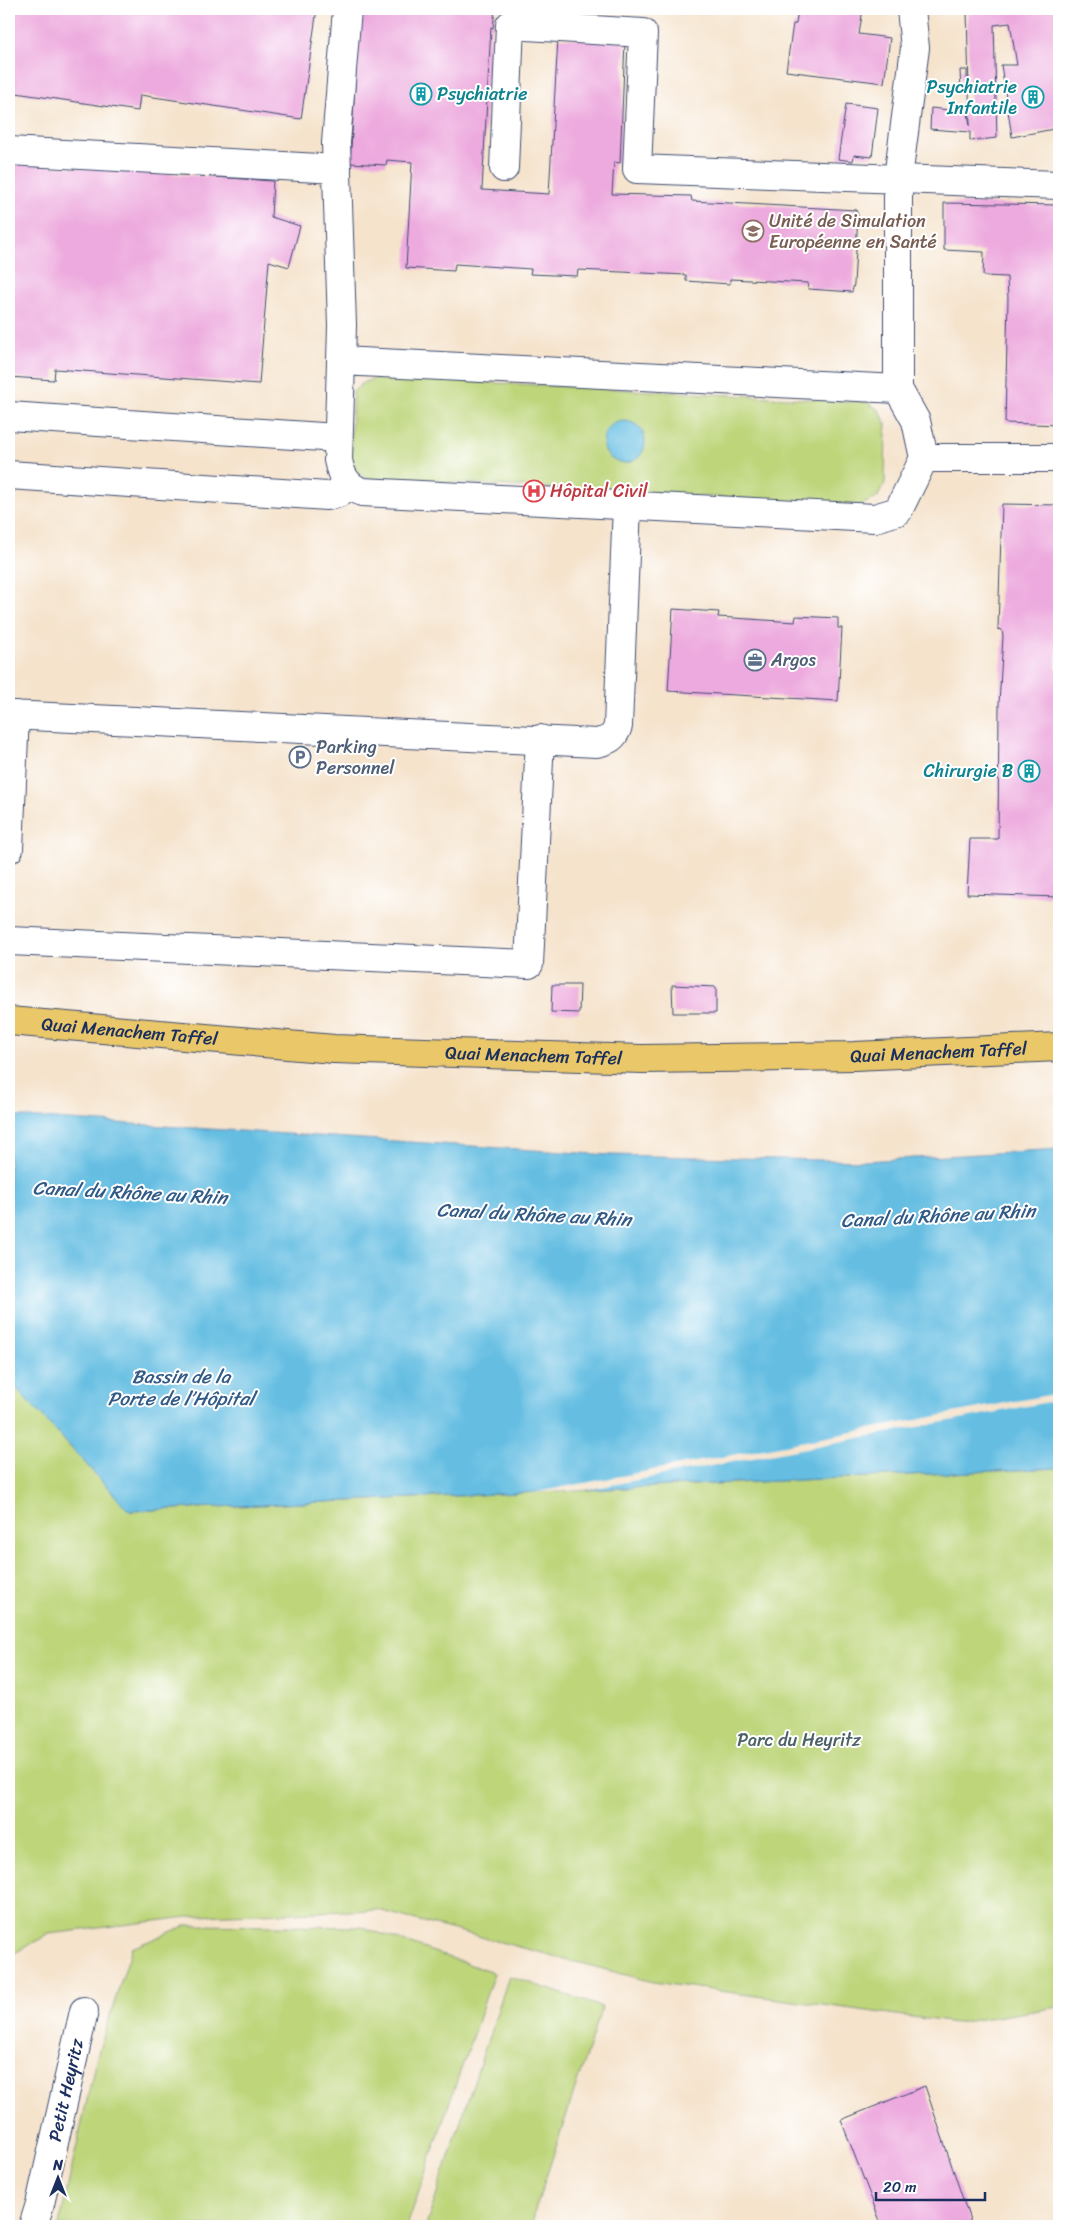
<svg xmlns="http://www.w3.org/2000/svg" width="1068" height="2235" viewBox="0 0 1068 2235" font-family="Sriracha,sans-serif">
<rect width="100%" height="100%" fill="#fff"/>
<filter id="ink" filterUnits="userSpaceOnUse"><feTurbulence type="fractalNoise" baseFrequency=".02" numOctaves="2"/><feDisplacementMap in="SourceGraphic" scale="10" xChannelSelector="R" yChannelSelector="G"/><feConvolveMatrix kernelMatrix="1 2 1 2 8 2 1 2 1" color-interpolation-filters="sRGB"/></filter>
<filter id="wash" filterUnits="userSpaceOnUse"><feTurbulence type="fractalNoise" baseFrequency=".0096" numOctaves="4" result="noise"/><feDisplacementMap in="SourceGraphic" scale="20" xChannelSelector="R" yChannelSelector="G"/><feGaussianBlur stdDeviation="1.12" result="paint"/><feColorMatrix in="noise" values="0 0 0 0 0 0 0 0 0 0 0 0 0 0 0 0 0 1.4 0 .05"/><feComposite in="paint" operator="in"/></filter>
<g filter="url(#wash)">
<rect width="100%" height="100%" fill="#f5e3cc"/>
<g fill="#bed57a" stroke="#6c826c">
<polygon points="380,377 866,402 879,410 886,423 885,483 877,498 861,505 366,478 355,471 350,456 353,392 364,382"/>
<polygon points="9,1380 130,1511 1059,1468 1059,2007 956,2023 653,1982 378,1910 196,1916 49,1934 9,1956"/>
<polygon points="187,1925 362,1927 494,1973 407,2226 59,2226 96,2059 132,1948"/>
<polygon points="509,1976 602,2007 530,2226 426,2226"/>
</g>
<g fill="#65bee2" stroke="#4076a0">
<circle cx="624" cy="442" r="21"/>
<polygon points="9,1116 610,1155 866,1161 1059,1149 1059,1468 129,1511 9,1380"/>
</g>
<polygon fill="#f5e3cc" points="1059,1393 1059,1400 585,1490 532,1493"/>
<g id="blocks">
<g fill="#edaade">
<polygon points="9,9 317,9 301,119 140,95 138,111 9,92"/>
<polygon points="360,9 395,11 395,9 495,9 493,28 491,27 482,190 549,194 558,38 625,41 620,163 614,162 612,194 691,196 692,201 856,210 858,215 854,284 852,292 809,289 808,283 730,279 730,284 686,281 686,275 578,270 577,276 530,274 531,269 455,264 454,271 406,268 412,162 387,160 386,165 350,163"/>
<polygon points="535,9 572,9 571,15"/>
<polygon points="798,9 863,9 859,34 890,38 884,83 786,71 793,24 796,24"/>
<polygon points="991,9 1059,9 1059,128 1012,137 1001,65 1017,65 1010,23 994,25 997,138 970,141 970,132 930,129 931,108 968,112 970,126 967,13 992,10"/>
<polygon points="960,70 967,70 967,92 961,93"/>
<polygon points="846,104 878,108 872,157 854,155 853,161 838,159"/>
<polygon points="9,163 273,181 271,217 300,226 289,267 269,261 259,384 55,369 54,380 9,377"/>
<polygon points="944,203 1059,205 1059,425 1005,423 1008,299 1007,277 983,276 984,252 944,250"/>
<polygon points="1002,504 1059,505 1056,670 1059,670 1059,897 967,894 970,839 998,839 999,704 1003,637 1002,630 998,629"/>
<polygon points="673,609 719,612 718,617 795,622 796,616 838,618 838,628 842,628 838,701 668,691"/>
<polygon points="552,985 580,985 579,1013 551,1012"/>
<polygon points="672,985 716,987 716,1013 673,1013"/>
<polygon points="925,2086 972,2226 882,2226 841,2120"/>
</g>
</g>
</g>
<g filter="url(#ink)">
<use href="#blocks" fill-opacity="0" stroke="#3c4a6e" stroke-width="1"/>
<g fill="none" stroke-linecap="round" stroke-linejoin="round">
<g stroke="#3c4a6e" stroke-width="30">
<g id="minor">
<polyline points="9,151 337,169"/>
<polyline points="504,168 510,25 643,33 637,169 1059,185"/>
<path d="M341 361 898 389 916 421 924 458 898 511 875 518 362 492C346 486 341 475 338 460Z"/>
<polyline points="341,361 342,325 336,143 347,9"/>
<polyline points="898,389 898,178 915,48 911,9"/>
<polyline points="9,416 337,438"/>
<polyline points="924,458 1059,458"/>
<polyline points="9,475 327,496 339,493 348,484"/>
<path d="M9 715 597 743C609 740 614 738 618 726L627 505"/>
<polyline points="9,849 15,715"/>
<polyline points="9,941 529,964 540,739"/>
<path id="s1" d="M33 2226 40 2204 84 2011"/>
</g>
</g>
<g stroke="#3c4a6e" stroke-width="30">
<g id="major">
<path id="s2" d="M9 1021 334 1049 642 1059 854 1056 1059 1047"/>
</g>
</g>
<use href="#minor" stroke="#fff" stroke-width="28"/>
<use href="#major" stroke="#eac769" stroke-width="28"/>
</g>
</g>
<defs>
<g id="building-ring" transform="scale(1.125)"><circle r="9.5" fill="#fff" stroke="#0f9aa8" stroke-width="1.5"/><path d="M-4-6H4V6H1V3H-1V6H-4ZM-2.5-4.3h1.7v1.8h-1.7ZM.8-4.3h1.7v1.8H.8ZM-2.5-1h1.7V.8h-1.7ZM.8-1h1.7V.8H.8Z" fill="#0f9aa8"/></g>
<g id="university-ring" transform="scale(1.125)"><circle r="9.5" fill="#fff" stroke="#8d6e63" stroke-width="1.5"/><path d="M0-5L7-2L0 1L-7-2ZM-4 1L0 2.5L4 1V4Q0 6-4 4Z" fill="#8d6e63"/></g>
<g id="hospital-ring" transform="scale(1.125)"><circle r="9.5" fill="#fff" stroke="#e0444e" stroke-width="1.5"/><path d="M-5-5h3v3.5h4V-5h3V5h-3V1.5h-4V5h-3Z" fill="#e0444e"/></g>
<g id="office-ring" transform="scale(1.125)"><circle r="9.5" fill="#fff" stroke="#5c6f8a" stroke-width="1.5"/><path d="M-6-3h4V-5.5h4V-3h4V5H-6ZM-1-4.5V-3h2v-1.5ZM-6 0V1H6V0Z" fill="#5c6f8a"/></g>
<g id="parking-ring" transform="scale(1.125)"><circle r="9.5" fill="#fff" stroke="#5c6f8a" stroke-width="1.5"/><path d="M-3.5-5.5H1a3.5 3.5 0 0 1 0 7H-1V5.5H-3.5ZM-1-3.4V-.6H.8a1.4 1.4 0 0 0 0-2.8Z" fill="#5c6f8a"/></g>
</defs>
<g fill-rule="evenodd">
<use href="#building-ring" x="421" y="94"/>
<use href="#building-ring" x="1033" y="97"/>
<use href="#university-ring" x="753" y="231"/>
<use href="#hospital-ring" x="534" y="491"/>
<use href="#office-ring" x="755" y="660"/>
<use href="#parking-ring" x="300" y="757"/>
<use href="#building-ring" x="1029" y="771"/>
</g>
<g text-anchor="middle" stroke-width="4" stroke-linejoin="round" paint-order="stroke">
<g font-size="18" fill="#0d838f" stroke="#fff" text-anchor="end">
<text x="1017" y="93">Psychiatrie<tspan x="1017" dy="21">Infantile</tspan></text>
<text x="437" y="100" text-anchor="start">Psychiatrie</text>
<text x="1013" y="777">Chirurgie B</text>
</g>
<g font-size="18" fill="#785e54" stroke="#fff" text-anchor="start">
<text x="769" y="227">Unité de Simulation<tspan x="769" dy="21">Européenne en Santé</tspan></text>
</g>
<g font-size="18" fill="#be3a42" stroke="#fff" text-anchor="start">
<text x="550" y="497">Hôpital Civil</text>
</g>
<g font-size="18" fill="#4e5e75" stroke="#fff" text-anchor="start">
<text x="771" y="666">Argos</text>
<text x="316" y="753">Parking<tspan x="316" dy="21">Personnel</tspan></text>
</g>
<g font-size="18" fill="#1b2f5e" stroke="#fff">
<text dy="6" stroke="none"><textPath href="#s2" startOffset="121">Quai Menachem Taffel</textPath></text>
<text dy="6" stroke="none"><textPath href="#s2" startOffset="931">Quai Menachem Taffel</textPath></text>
<text dy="6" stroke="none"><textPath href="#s2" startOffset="526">Quai Menachem Taffel</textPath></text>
<text dy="6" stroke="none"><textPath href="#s1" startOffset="140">Petit Heyritz</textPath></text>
</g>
<g font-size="18" fill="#4c6166" stroke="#fff">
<text x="799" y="1746">Parc du Heyritz</text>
</g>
<g font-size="19" font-style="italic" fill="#315a86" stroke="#fff">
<text transform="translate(130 1192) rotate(3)" y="7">Canal du Rhône au Rhin</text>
<text transform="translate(534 1214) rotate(3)" y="7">Canal du Rhône au Rhin</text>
<text transform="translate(938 1215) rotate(-3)" y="7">Canal du Rhône au Rhin</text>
<text x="181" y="1383">Bassin de la<tspan x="181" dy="22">Porte de l’Hôpital</tspan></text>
</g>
</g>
<rect width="1068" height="2235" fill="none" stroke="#fff" stroke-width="30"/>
<g transform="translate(58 2178)" stroke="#ffffff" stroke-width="4" paint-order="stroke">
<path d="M0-4L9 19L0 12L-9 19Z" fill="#1b2f5e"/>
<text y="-8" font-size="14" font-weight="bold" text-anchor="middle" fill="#1b2f5e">N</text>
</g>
<path d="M876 2192v8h109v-8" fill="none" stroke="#1b2f5e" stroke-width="2.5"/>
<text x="883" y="2192" font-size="15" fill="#1b2f5e" stroke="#ffffff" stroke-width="4" paint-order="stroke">20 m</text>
</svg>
